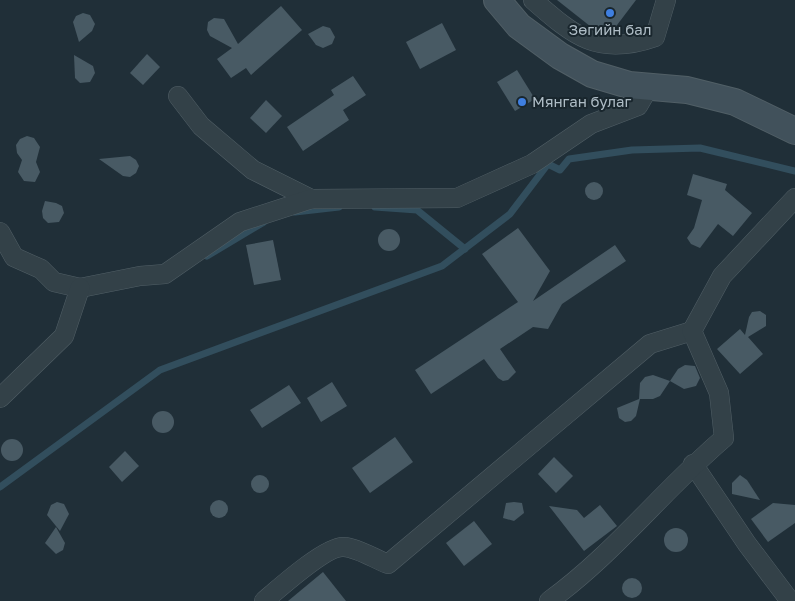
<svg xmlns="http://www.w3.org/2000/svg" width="795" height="601" viewBox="0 0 795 601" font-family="'Golos Text',sans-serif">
<rect width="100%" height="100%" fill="#202f38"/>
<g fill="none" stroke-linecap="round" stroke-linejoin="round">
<g stroke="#324e5d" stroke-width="7">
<polyline points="375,207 417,210 465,249"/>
<polyline points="295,212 339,207"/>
<polyline points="207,256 264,222"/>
<polyline points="0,487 160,370 442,266 510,214 548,164 560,170 569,159 632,150 700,148 795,171"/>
</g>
</g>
<g fill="#485a64">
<polygon points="557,0 636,0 611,33 595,30"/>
<polygon points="281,6 302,30 251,75 246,68 231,78 217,59 232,48 210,36 207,30 208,22 214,18 224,19 238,44"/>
<polygon points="83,13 90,15 95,24 92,31 79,42 73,22 76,16"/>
<polygon points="442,23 456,50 420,69 406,42"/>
<polygon points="323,26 330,28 335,37 332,44 323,48 316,45 308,34"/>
<polygon points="147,54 160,67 143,85 130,73"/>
<polygon points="74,55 93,66 95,73 90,82 80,83 75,78"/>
<polygon points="517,70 535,99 515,111 497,82"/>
<polygon points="353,76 366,95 343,110 349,120 303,151 287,127 334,95 331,90"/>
<polygon points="266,100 282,116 266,133 250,118"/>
<polygon points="27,136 34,138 40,147 36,162 40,172 35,182 24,181 18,172 22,160 17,153 16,145 20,139"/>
<polygon points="130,156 136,160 139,166 136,173 130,177 123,176 99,159"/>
<polygon points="693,174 727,184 725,190 752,213 733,236 718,224 700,248 691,244 687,238 694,228 702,200 687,195"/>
<circle cx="594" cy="191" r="9"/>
<polygon points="45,201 56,203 62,206 64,213 59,222 48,223 43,218 42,211"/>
<polygon points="518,228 550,271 533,301 615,245 626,261 562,304 548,329 533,327 500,349 516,372 508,380 503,381 498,378 484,359 431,394 415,370 518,302 482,254"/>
<circle cx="389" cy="240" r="11"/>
<polygon points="273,240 281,280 254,285 246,245"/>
<polygon points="760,311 766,315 766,326 748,337 763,354 740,374 717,349 740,329 745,335 749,317 752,312"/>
<polygon points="685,365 695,366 700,378 696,386 684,389 670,381 660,396 653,399 640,399 636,416 631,421 625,422 619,418 617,408 639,399 640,383 645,377 653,375 670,381 678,369"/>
<polygon points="332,382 347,406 321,422 307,398"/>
<polygon points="289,385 301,403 262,428 250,410"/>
<circle cx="163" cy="422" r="11"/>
<polygon points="395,437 413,462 370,493 352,468"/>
<circle cx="12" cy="450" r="11"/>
<polygon points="125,451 139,466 122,482 109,467"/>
<polygon points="554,457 573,476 556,493 538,474"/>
<circle cx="260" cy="484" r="9"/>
<polygon points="740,475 747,480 760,500 732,494 732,483"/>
<circle cx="219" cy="509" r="9"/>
<polygon points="57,502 64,504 69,514 60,531 47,515 51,505"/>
<polygon points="514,502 522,503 524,513 514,521 503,518 506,503"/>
<polygon points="773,503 795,505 795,523 768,542 751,519"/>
<polygon points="600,505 617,526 584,551 549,506 577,510 584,518"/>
<polygon points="474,521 492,544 464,566 446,543"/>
<polygon points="56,527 65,543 63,550 56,554 45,543"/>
<circle cx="676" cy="540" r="12"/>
<polygon points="323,572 346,601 288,601"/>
<circle cx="632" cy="588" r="10"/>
</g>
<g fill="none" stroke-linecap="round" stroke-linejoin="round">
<g stroke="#515f66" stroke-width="20">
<g id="street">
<path d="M533 0C574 36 598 57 655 37L666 0"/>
<polyline points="178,96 201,126 253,170 311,199"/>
<polyline points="0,232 14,257 41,269 54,282 80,288 140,276 165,274 240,222 311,199 457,198 532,164 591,124 638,106 649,87"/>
<polyline points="0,398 64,336 80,288"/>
<polyline points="693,464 747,544 790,601"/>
<path d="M264 601C278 589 327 545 344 547 358 548 375 559 388 564L650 344 692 331"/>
<path d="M549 601C614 554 663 490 724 438L719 393 692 331 722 276 795 198"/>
</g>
</g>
<g stroke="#515f66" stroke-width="28">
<polyline id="secondary" points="497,0 519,26 560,56 592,74 629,85 687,90 735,102 795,131"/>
</g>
<use href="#street" stroke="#334148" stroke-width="19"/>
<use href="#secondary" stroke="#41515b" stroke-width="26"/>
</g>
<g fill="#3f7fe0" stroke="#19262d" stroke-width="2">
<circle cx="610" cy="13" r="5"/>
<circle cx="522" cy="102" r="5"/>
</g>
<g text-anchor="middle" stroke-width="4" stroke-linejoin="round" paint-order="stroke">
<g font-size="15" fill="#aebcc5" stroke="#19262d">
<text x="610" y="35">Зөгийн бал</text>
<text x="532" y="107" text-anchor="start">Мянган булаг</text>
</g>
</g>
</svg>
